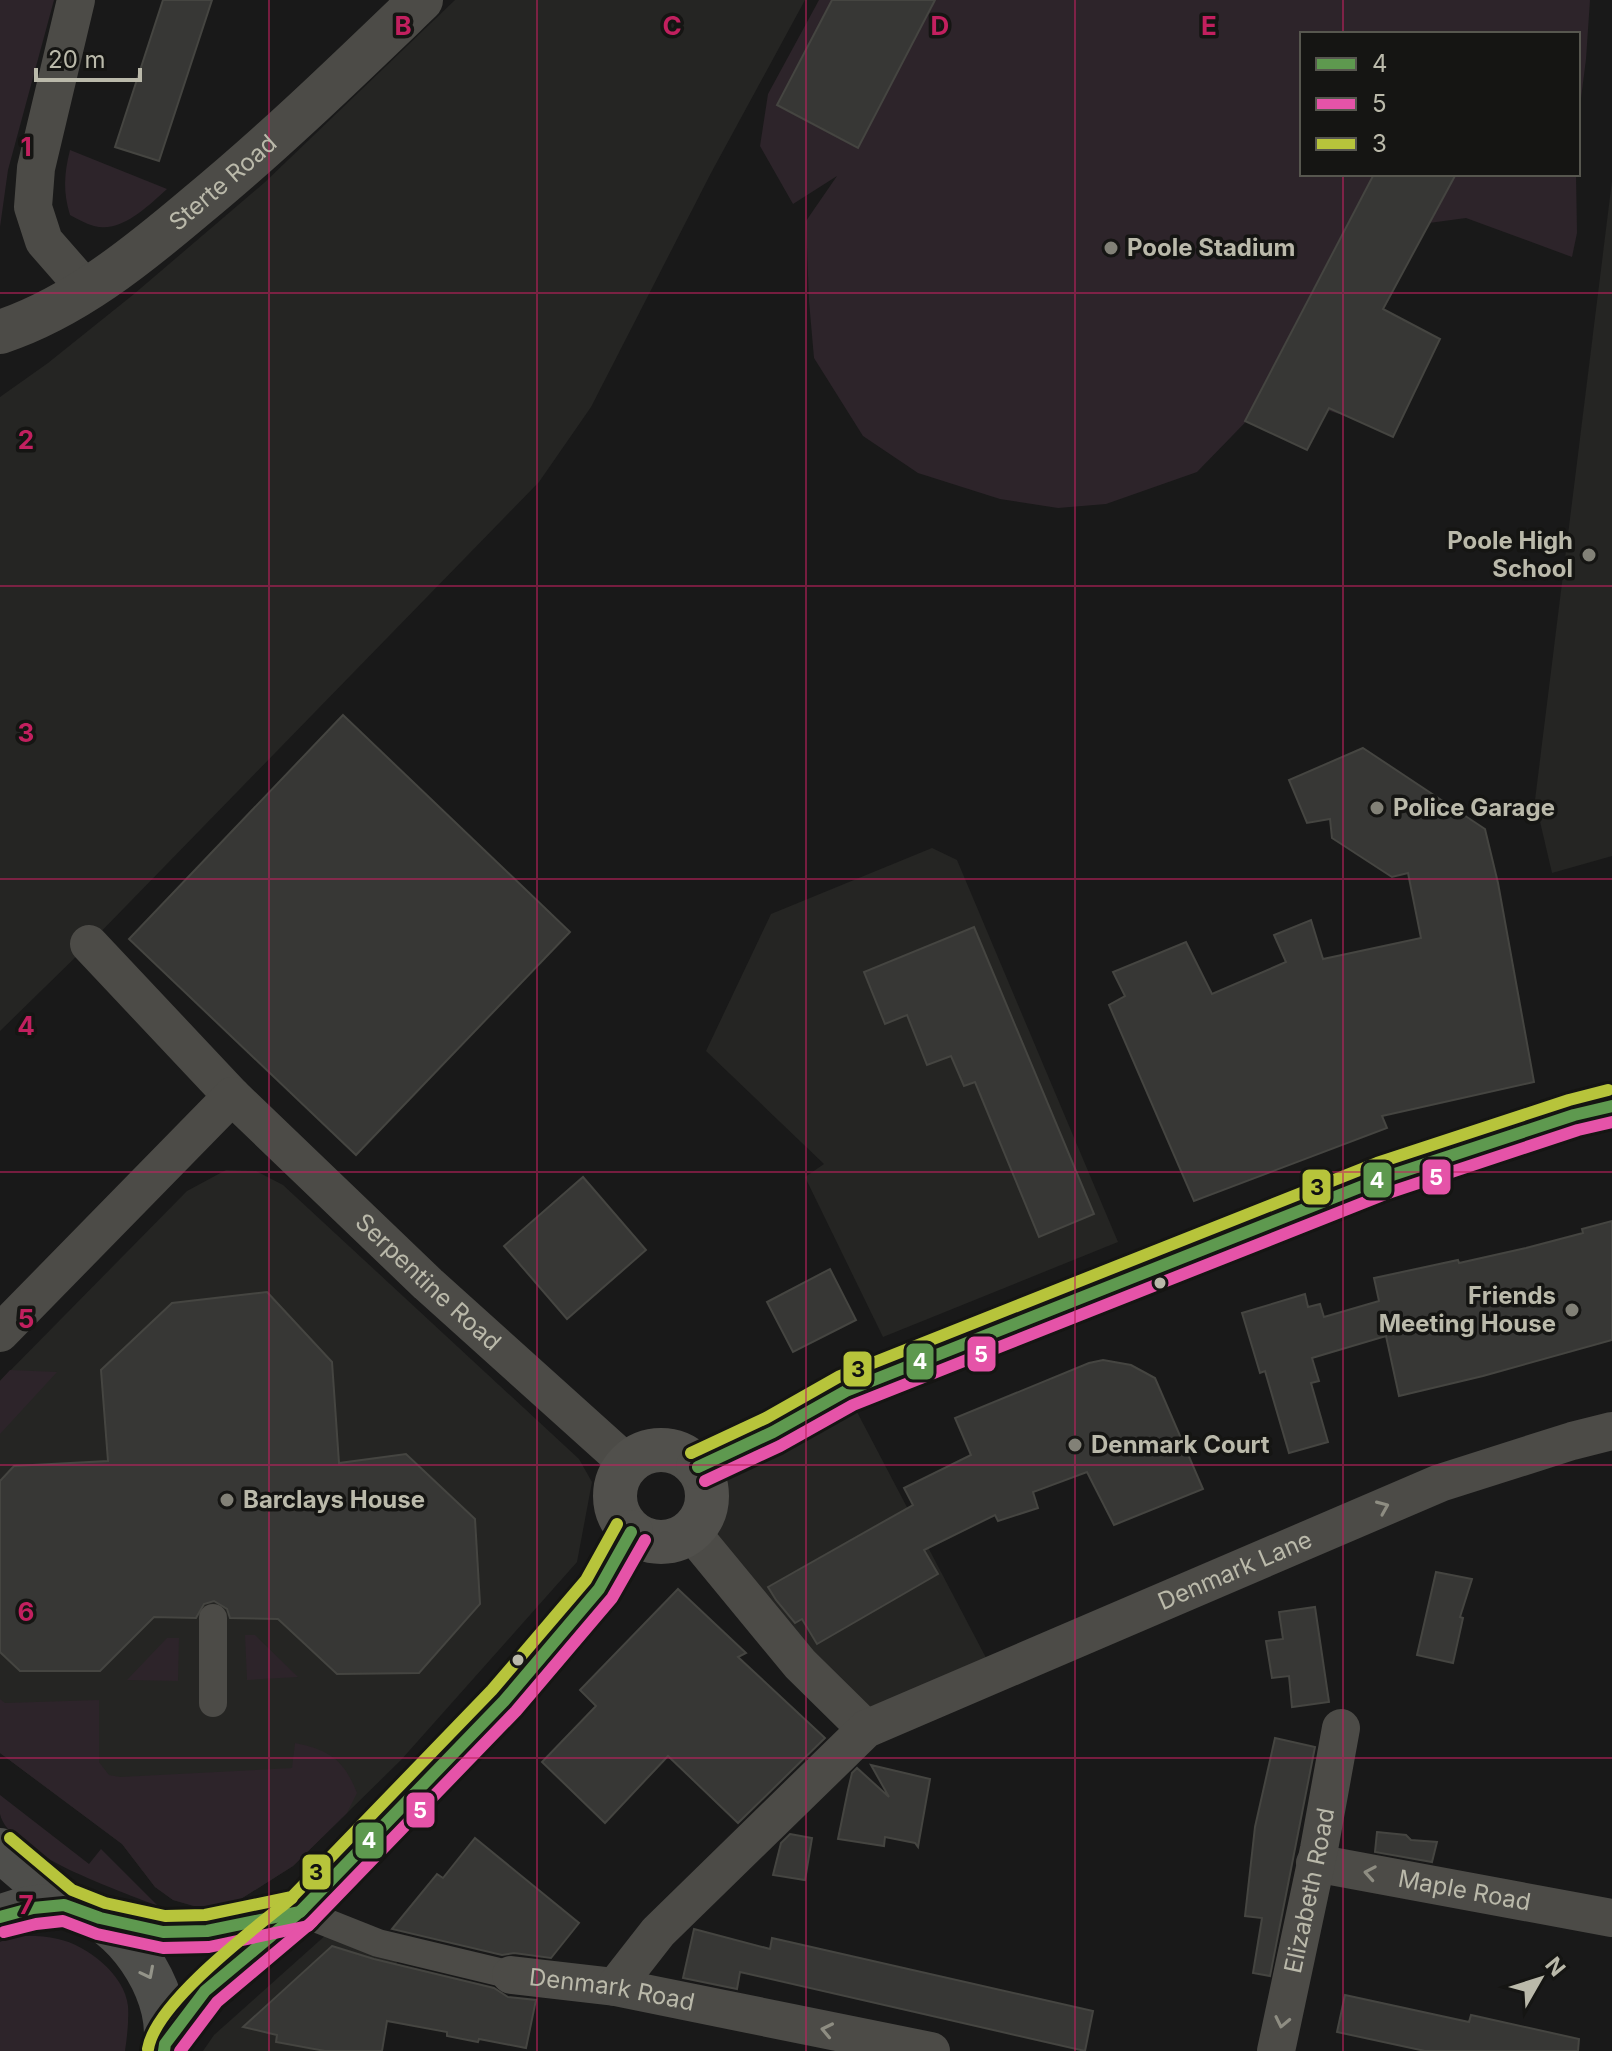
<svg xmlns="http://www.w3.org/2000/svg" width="1612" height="2051" viewBox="0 0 1612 2051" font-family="Inter,sans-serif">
<rect width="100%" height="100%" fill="#191919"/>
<g fill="#252523">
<polygon points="455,0 805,0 711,173 591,407 539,482 89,944 0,1031 0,397 48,363 134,294 264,183"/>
<polygon points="1612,181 1612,856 1552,873 1535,800"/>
<polygon points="932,848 957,860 1118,1242 883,1337 805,1177 824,1164 706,1051 771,914"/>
<polygon points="226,1170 256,1171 283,1185 579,1459 592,1482 577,1562 401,1760 293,1866 236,1902 215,1906 194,1906 173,1900 155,1887 122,1844 0,1753 0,1381 187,1191"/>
<polygon points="846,1391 994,1673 866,1729 702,1520 708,1504 706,1481"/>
<polygon points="337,1925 399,1949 382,2051 203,2051 214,2035"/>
</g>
<g fill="#2d242a">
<polygon points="0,0 54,0 8,170 0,227"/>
<path d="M819 0H1590L1586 59 1578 122V34H1302V174H1576L1577 233 1572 257 1466 218 1429 223 1384 309 1440 339 1393 437C1347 416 1318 402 1267 400L1197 472 1106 504 1058 508 1000 499 918 473 863 436 814 358 809 301 806 221 837 176 793 204 760 146 768 94Z"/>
<path d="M70 150 167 189C149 205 121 234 94 226 86 224 78 219 70 215 63 192 64 174 70 150Z"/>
<polygon points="10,1370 57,1372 0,1434 0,1381"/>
<polygon points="245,1635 255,1635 298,1677 247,1680"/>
<polygon points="167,1638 179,1638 178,1681 127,1680"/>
<path d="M0 1699 5 1703 99 1700V1762L109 1775 120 1777 292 1768 295 1743C330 1750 344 1760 357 1793L347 1813 293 1866 236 1902 215 1906H194L173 1900 155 1887 122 1844 0 1753Z"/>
<path d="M0 1795 89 1864 101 1849 158 1906C123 1892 8 1853 0 1814 0 1808 0 1801 0 1795Z"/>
<path d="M13 1936C28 1936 43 1935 58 1939 87 1945 125 1975 128 2006 129 2021 127 2037 125 2051H0V1942Z"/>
</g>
<g fill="#373735" stroke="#454541" stroke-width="2">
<polygon points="163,0 212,0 159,161 115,147"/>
<polygon points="832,0 935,0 858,148 777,105"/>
<polygon points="1374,174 1456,174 1383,309 1440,339 1393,437 1329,408 1307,450 1245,421"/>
<polygon points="343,715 570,932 356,1155 129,939"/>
<polygon points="1363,748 1485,829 1498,883 1534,1082 1382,1116 1387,1128 1194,1201 1109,1005 1125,996 1113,972 1186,942 1212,994 1286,962 1274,935 1311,920 1323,959 1421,938 1408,873 1392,877 1332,838 1330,819 1307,823 1289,780"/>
<polygon points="974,927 1094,1214 1039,1237 975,1082 964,1086 951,1056 927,1065 907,1015 885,1024 864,972"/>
<polygon points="583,1177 646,1250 567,1319 504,1246"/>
<polygon points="1612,1221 1612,1340 1483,1376 1399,1396 1386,1336 1312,1358 1319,1381 1311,1383 1328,1442 1289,1453 1265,1371 1260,1373 1242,1313 1305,1294 1308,1307 1320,1304 1324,1317 1379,1301 1374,1278 1458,1260 1459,1263 1526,1248 1583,1233 1582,1229"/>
<polygon points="830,1269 856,1320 793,1352 767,1302"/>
<polygon points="267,1292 332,1362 339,1463 406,1454 475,1519 480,1604 419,1673 337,1674 278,1619 230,1618 227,1609 214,1601 204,1604 196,1618 154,1617 100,1671 20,1671 0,1652 0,1481 14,1466 108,1461 101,1370 172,1303"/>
<polygon points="1103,1360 1131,1365 1155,1378 1203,1489 1114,1525 1087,1472 1033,1492 1038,1508 998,1521 995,1515 924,1550 938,1574 817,1644 802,1619 795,1623 776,1600 768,1587 913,1505 904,1488 971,1455 955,1418 1089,1363"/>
<polygon points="1436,1572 1472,1579 1460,1617 1463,1618 1453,1663 1417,1655"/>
<polygon points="678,1589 746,1653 738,1657 825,1738 738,1823 668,1756 605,1823 542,1762 596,1706 580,1690"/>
<polygon points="1315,1607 1329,1702 1292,1707 1289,1676 1272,1678 1266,1641 1283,1639 1279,1612"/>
<polygon points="1275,1738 1315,1747 1270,1976 1253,1973 1262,1918 1245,1916 1255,1827"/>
<polygon points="871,1765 930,1779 918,1847 915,1843 885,1837 884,1846 838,1839 848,1790 852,1773 857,1768 889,1797"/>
<polygon points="1377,1832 1406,1835 1411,1840 1437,1842 1432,1862 1375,1852"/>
<polygon points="790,1834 812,1838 805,1880 773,1875 781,1843"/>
<polygon points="475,1838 579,1923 551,1958 514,1953 502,1955 392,1929 437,1874 443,1878"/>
<polygon points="694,1929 770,1949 772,1938 1093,2011 1085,2051 740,1972 737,1989 683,1978"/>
<polygon points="332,1946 374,1959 494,1988 508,1997 536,2000 526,2048 479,2039 478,2042 447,2036 447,2032 387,2021 382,2051 325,2051 276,2042 277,2035 243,2027"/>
<polygon points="1345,1995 1469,2022 1471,2015 1579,2039 1578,2051 1425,2051 1337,2032"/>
</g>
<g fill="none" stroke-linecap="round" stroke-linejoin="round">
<g stroke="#4c4b47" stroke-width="28">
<polyline points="213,1618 213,1703"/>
<polyline points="300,1912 378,1943 511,1975"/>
</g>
<g stroke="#4c4b47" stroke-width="38">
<polyline points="76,0 36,168 33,207 44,241 86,289"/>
<polyline points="89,944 232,1096"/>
<path id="s1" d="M0 1333 232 1096 428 1284 628 1464"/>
<polyline points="692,1533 800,1664 866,1729"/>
<path id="s2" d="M1315 1863 1612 1918"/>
<path id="s3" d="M511 1975 615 1987 931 2051"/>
<path id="s4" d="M615 1987 658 1932 866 1729 1440 1483 1572 1441 1612 1431"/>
<path id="s5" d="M1276 2051 1319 1849 1341 1728"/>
</g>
<path stroke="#4c4b47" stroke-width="44" id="s6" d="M0 332C73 308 137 256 195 207 274 142 347 71 421 0"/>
<g stroke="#51504c" stroke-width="44">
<circle cx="661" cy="1496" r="46"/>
<polyline points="698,1467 773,1432 846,1391 1383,1178 1574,1115 1612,1106"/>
<polyline points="100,1918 163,1932 207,1931 294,1913"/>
<polyline points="165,2044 205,1991 300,1912 504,1701 599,1589 631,1532"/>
</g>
<g stroke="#4e4e4b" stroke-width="44">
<polyline points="0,1850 64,1905"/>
<path d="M0 1917C25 1907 59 1901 84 1911 131 1929 176 2000 164 2051"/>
</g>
<g stroke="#151513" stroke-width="18">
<g id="bus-1">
<polyline points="698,1467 773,1432 846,1391 1383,1178 1574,1115 1612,1106"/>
<polyline points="0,1917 33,1908 64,1905 100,1918 163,1932 207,1931 300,1912 504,1701 599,1589 631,1532"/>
<polyline points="164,2051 165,2044 205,1991 302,1910"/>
</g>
</g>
<g stroke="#151513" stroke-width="18">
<g id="bus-2">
<polyline points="705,1481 780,1446 853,1405 1388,1193 1578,1130 1612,1122"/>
<polyline points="4,1932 36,1924 63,1921 97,1934 163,1948 209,1947 308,1926 516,1711 612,1598 645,1540"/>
<polyline points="180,2051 217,2002 312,1922"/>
</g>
</g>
<g stroke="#151513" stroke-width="18">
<g id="bus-3">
<polyline points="691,1453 766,1418 840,1376 1377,1163 1569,1100 1608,1090"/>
<polyline points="10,1838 72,1890 105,1903 165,1916 205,1915 292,1897 492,1690 586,1580 617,1524"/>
<path d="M148 2049C155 2003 255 1928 292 1898"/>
</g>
</g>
<use href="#bus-1" stroke="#5e994f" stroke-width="12"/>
<use href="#bus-2" stroke="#e553a8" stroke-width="12"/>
<use href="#bus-3" stroke="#b7c43b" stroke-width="12"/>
</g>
<defs><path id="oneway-chevron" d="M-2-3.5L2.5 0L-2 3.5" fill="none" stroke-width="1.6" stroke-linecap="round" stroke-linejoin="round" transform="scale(2)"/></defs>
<g stroke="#8e8d82">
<use href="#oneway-chevron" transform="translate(1383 1507) rotate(-23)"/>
<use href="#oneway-chevron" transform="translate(1370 1873) rotate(-170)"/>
<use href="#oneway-chevron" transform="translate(1282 2022) rotate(102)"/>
<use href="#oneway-chevron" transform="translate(827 2030) rotate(-168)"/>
</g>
<use stroke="#949489" href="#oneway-chevron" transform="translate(148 1973) rotate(63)"/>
<path fill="none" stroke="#c2205f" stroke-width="2" stroke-opacity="0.55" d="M269 0V2051M537 0V2051M806 0V2051M1075 0V2051M1343 0V34M1343 174V2051M0 293H1612M0 586H1612M0 879H1612M0 1172H1612M0 1465H1612M0 1758H1612"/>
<g fill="#828177" stroke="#151513" stroke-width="3">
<circle cx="1111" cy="248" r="8"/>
<circle cx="1589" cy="555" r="8"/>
<circle cx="1377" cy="808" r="8"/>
<circle cx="1572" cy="1310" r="8"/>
<circle cx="1075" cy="1445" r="8"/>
<circle cx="227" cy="1500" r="8"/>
</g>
<g fill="#bab9aa" stroke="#151513" stroke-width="3">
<circle cx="1160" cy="1283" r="7"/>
<circle cx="518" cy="1660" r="7"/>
</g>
<g text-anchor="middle" stroke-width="7" stroke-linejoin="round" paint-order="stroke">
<g font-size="24" fill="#bab9aa" stroke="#151513">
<text dy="8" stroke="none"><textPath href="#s6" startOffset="270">Sterte Road</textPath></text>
<text dy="8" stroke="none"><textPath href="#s1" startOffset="602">Serpentine Road</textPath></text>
<text dy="8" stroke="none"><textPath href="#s4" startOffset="762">Denmark Lane</textPath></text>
<text dy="8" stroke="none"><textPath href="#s5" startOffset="164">Elizabeth Road</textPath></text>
<text dy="8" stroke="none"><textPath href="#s2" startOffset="152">Maple Road</textPath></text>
<text dy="8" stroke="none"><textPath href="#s3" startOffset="102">Denmark Road</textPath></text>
</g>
<g font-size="24" font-weight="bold" fill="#bab9aa" stroke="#151513" text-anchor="start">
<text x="1127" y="256">Poole Stadium</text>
<text x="1573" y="549" text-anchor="end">Poole High<tspan x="1573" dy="28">School</tspan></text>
<text x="1393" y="816">Police Garage</text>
<text x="1556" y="1304" text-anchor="end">Friends<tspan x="1556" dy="28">Meeting House</tspan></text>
<text x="1091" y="1453">Denmark Court</text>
<text x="243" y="1508">Barclays House</text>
</g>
</g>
<g font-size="26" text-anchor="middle" font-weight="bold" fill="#c2205f" stroke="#151513" stroke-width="7" stroke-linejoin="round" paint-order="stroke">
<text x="403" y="35">B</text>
<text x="672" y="35">C</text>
<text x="940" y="35">D</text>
<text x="1209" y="35">E</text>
<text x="26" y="156">1</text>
<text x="26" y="449">2</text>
<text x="26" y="742">3</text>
<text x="26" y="1035">4</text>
<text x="26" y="1328">5</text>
<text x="26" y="1621">6</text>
<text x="26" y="1914">7</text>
</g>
<g stroke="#151513" stroke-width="3">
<rect x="1421" y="1158" width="31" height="38" rx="8" fill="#e553a8"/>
<rect x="1362" y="1161" width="31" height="38" rx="8" fill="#5e994f"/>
<rect x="1301" y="1168" width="31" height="38" rx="8" fill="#b7c43b"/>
<rect x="966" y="1335" width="31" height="38" rx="8" fill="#e553a8"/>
<rect x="905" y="1342" width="30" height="39" rx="8" fill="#5e994f"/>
<rect x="842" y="1350" width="31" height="38" rx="8" fill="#b7c43b"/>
<rect x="405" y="1791" width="31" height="38" rx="8" fill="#e553a8"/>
<rect x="354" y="1821" width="31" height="39" rx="8" fill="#5e994f"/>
<rect x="301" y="1853" width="31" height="38" rx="8" fill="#b7c43b"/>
</g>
<g font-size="22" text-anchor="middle" font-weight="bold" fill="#fff">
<text x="1436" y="1185">5</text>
<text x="1377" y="1188">4</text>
<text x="981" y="1362">5</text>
<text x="920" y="1369">4</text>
<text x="420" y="1818">5</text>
<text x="369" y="1848">4</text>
</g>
<g font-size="22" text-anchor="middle" font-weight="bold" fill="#111">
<text x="1317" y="1195">3</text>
<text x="858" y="1377">3</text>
<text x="316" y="1880">3</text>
</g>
<rect x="1300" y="32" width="280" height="144" fill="#151513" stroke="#57574f" stroke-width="2"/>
<rect x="1316" y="58" width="40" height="12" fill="#5e994f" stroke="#57574f" stroke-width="2"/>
<text x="1372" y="72" font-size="24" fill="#bab9aa">4</text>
<rect x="1316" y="98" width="40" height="12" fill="#e553a8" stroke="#57574f" stroke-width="2"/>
<text x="1372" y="112" font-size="24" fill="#bab9aa">5</text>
<rect x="1316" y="138" width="40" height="12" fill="#b7c43b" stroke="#57574f" stroke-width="2"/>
<text x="1372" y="152" font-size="24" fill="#bab9aa">3</text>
<g transform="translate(1540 1979) rotate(51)" stroke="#151513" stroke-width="6" paint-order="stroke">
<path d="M0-6L14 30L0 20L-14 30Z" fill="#bab9aa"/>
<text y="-12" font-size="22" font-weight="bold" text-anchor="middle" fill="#bab9aa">N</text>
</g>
<path d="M36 68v12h104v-12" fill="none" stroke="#bab9aa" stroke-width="4"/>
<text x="48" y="68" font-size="24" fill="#bab9aa" stroke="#151513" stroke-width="6" paint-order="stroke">20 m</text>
</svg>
